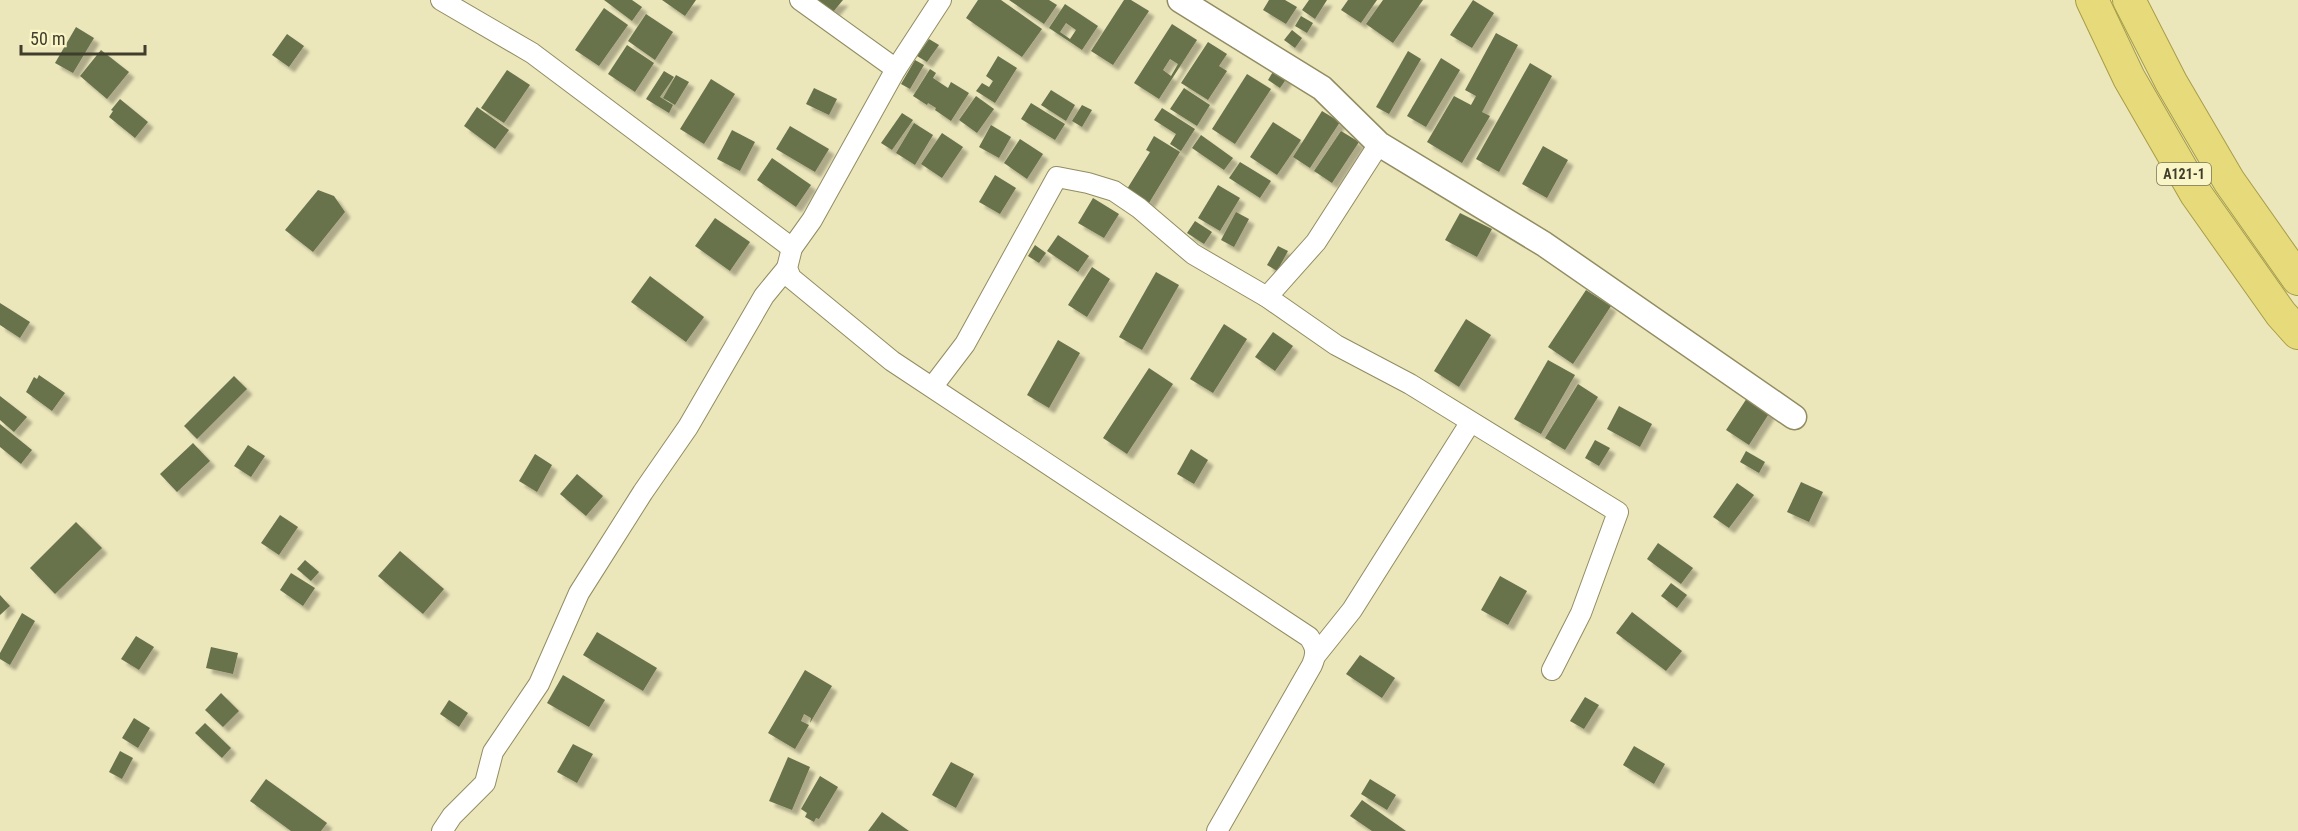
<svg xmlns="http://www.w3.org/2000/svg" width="2298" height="831" viewBox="0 0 2298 831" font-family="'Roboto Condensed',sans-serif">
<defs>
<filter id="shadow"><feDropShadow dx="5.5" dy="5.5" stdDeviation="1.5" flood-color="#0004"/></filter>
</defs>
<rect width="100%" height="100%" fill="#ece7bb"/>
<g fill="#67724c" fill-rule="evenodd" filter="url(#shadow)">
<polygon points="604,0 632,0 642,7 632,21"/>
<polygon points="662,0 696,0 685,16"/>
<polygon points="817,0 843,0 833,12"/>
<polygon points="978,0 1001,0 1042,29 1022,57 966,18"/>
<polygon points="1009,0 1049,0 1057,5 1044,24"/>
<polygon points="1124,0 1131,0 1149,11 1113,65 1091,51"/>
<polygon points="1269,0 1285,0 1297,7 1286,24 1263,10"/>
<polygon points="1309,0 1327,0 1315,19 1302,10"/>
<polygon points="1348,0 1377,0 1361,23 1341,10"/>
<polygon points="1383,0 1423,0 1393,43 1366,24"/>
<polygon points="1473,0 1494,13 1472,48 1450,35"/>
<path d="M1065 4 1098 26 1082 50 1049 28ZM1066 23 1076 30 1070 39 1060 32Z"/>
<polygon points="604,8 628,25 599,66 575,50"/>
<polygon points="646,14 673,32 655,60 628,41"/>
<polygon points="1301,16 1313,23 1307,33 1295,26"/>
<path d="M1172 24 1197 40 1159 99 1134 83ZM1170 59 1178 64 1171 76 1163 70Z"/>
<polygon points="76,27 94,38 73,73 55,63"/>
<polygon points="1292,30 1302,38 1295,48 1284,40"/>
<polygon points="1496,33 1518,45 1482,112 1490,116 1462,163 1427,142 1454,96 1471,105 1476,96 1465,90"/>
<polygon points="287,34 304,46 289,67 272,55"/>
<polygon points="929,39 939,45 927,62 917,56"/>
<polygon points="1208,42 1227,54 1219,66 1227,71 1208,100 1181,83"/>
<polygon points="627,45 654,63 635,92 608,74"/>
<polygon points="101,50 129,72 107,99 80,76"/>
<polygon points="1408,51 1421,59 1389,114 1376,107"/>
<polygon points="998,56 1017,68 995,103 976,91 982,83 989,87 993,81 986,76"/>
<polygon points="1441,58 1460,70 1426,127 1407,116"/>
<polygon points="915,60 924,65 910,89 901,84"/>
<polygon points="1530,63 1552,76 1499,172 1476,159"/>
<polygon points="930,69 936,73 933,78 948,88 951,82 969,93 951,121 935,110 936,108 928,103 927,105 913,96"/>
<polygon points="507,70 530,85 504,123 481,108"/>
<polygon points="1274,70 1287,78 1280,88 1268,80"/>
<polygon points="664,71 674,77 660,97 673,105 669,113 646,99"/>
<polygon points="1247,74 1271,89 1235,144 1212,129"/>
<polygon points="676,75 689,82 675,105 663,98"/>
<polygon points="711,79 735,94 704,144 680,129"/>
<polygon points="814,88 837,99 829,115 806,104"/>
<polygon points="1184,88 1210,105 1197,126 1170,109"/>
<polygon points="1051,90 1075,105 1066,121 1041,105"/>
<polygon points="976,96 994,109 977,133 959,120"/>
<polygon points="120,99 148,122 135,138 109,117 113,111 111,110"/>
<polygon points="1031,103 1065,124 1055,140 1021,119"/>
<polygon points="1082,105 1092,110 1082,127 1072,121"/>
<polygon points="477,107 509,130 495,149 464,126"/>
<polygon points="1162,108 1195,129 1181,151 1170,144 1176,134 1154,120"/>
<polygon points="1322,111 1340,122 1310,168 1293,157"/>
<polygon points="902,113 913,120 892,150 881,143"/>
<polygon points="1273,122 1301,140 1277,175 1250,157"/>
<polygon points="914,123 933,135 915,165 896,153"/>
<polygon points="991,125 1011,137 999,158 979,147"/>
<polygon points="790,126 829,149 815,172 776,149"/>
<polygon points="732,130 755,142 740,171 717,159"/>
<polygon points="1341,131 1359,142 1332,183 1314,171"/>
<polygon points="942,133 963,147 942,178 921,164"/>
<polygon points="1201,135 1233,158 1224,170 1192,148"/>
<polygon points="1154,136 1180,152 1149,203 1127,189 1150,152 1146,150"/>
<polygon points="1020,139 1043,154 1027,179 1004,163"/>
<polygon points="1543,146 1568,160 1547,198 1522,184"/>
<polygon points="772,158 811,185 796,207 757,180"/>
<polygon points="1240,162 1271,181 1260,198 1229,178"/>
<polygon points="995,175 1016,188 1000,214 979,202"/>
<polygon points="1218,185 1240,198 1220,231 1198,218"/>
<polygon points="318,190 334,196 345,212 313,252 285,230"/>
<polygon points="1093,198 1119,214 1104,238 1078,223"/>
<polygon points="1236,212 1249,219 1234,247 1221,240"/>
<polygon points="1460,213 1492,229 1477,257 1445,240"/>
<polygon points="715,218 750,242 730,271 695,246"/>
<polygon points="1195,221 1212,232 1204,244 1187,233"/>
<polygon points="1058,235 1089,256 1078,272 1047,251"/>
<polygon points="1035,245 1046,253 1039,263 1028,256"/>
<polygon points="1278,246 1288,251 1277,271 1267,265"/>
<polygon points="1092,267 1110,279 1087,317 1068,305"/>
<polygon points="1156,272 1179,285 1142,350 1119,337"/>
<polygon points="650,276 704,317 686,342 631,302"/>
<polygon points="1586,290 1611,306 1573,364 1548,347"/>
<polygon points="0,303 30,322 20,338 0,325"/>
<polygon points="1466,319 1491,335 1459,387 1434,371"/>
<polygon points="1224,324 1247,339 1213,393 1190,379"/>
<polygon points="1273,332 1293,346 1275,371 1255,357"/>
<polygon points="1058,340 1080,353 1049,408 1027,395"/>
<polygon points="1548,360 1575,375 1541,434 1514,419"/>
<polygon points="1149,368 1173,384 1127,454 1103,438"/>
<polygon points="39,375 65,393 52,411 26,392 34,377 37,379"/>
<polygon points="234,376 247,389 197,439 184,426"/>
<polygon points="1578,384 1598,397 1565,450 1545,438"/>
<polygon points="0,396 27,417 14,432 0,420"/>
<polygon points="1747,398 1770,412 1749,445 1726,430"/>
<polygon points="1619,406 1652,424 1640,447 1607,429"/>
<polygon points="0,424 32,450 21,464 0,447"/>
<polygon points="1595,440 1610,448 1599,466 1585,458"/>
<polygon points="193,443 210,461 177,492 160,474"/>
<polygon points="248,445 265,456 251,477 234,466"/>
<polygon points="1191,449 1208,460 1194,484 1177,474"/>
<polygon points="1746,451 1765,462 1759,473 1740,462"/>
<polygon points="535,454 552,465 537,492 519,481"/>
<polygon points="577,474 603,496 586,516 560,494"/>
<polygon points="1801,482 1823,492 1809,522 1787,512"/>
<polygon points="1737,483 1754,495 1729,528 1713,517"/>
<polygon points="280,515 298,527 279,555 261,543"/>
<polygon points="76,522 102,548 55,594 30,568"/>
<polygon points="1658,543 1693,568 1681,584 1647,559"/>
<polygon points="400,551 444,589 423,614 378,576"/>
<polygon points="305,560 319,572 311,581 297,569"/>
<polygon points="291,573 315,588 303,606 280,590"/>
<polygon points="1500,576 1527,591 1508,625 1481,610"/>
<polygon points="1671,583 1687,595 1677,608 1661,596"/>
<polygon points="0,595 10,606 0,615"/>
<polygon points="1632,612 1682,651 1666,671 1616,633"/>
<polygon points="22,613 35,621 10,665 0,659 0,653"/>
<polygon points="597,632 657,668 643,691 583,655"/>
<polygon points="136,636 154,647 139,670 121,659"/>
<polygon points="211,647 238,653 233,674 206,668"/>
<polygon points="1360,655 1395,678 1382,698 1346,674"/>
<polygon points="805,670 832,686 810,723 811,718 804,714 801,721 809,725 795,749 768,733"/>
<polygon points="563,675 605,700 589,727 547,703"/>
<polygon points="221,693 239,711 223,727 205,710"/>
<polygon points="1585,697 1599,705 1584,729 1570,721"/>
<polygon points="449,700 468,713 459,727 440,714"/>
<polygon points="134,718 150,728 138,748 122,738"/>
<polygon points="205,723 231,748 222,758 195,733"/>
<polygon points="573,744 593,754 577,783 557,772"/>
<polygon points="1634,746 1665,764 1654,784 1623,765"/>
<polygon points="120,751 133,758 122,779 109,772"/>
<polygon points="788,757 810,767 792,810 769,801"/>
<polygon points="951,762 974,774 956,808 932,795"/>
<polygon points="820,776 838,787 819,819 816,818 814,822 805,817 807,813 801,809"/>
<polygon points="266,779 327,823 321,831 291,831 250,801"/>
<polygon points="1370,779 1396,795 1387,810 1361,794"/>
<polygon points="1362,800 1406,831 1372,831 1350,816"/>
<polygon points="882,812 909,831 868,831"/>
</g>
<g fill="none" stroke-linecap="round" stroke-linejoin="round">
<g stroke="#918c62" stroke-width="22">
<g id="minor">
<polyline points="441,0 532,53 792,248"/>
<polyline points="800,0 896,69"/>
<path d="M941 0 896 69 812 220 792 248 787 268 791 278 892 361 1309 637C1316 647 1317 653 1312 665L1217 831"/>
<polyline points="1267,297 1316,242 1379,144"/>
<polyline points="933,386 965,344 1057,177 1088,183 1114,191 1139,208 1193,254 1267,297 1336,345 1410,384 1618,512 1581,613 1552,670"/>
<polyline points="1316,655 1352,610 1470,423"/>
<polyline points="442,831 452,816 485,783 493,752 539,684 579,593 643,492 688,427 764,296 787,268"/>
</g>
</g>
<g stroke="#918c62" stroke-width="27">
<polyline id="tertiary" points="1180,0 1322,88 1379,144 1544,244 1794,417"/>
</g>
<g stroke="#a79d49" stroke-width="34">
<g id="trunk">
<polyline points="2092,0 2129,78 2196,194 2281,314 2298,333"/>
<polyline points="2129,0 2171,82 2229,181 2298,279"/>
</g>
</g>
<use href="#minor" stroke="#fff" stroke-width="20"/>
<use href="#tertiary" stroke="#fff" stroke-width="24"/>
<use href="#trunk" stroke="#e6da7a" stroke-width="32"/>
</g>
<g text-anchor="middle" stroke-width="6" stroke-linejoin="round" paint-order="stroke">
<rect fill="#faf5c7" stroke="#77745a" stroke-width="1.5" x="2157" y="163" width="54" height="22" rx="4.5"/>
<g font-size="14" font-weight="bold" fill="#3f3d2b">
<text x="2184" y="179">A121-1</text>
</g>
</g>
<path d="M21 45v9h124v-9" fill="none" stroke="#3f3d2b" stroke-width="3"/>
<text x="30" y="45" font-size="18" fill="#3f3d2b" stroke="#faf5c7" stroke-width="4.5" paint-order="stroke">50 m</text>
</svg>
